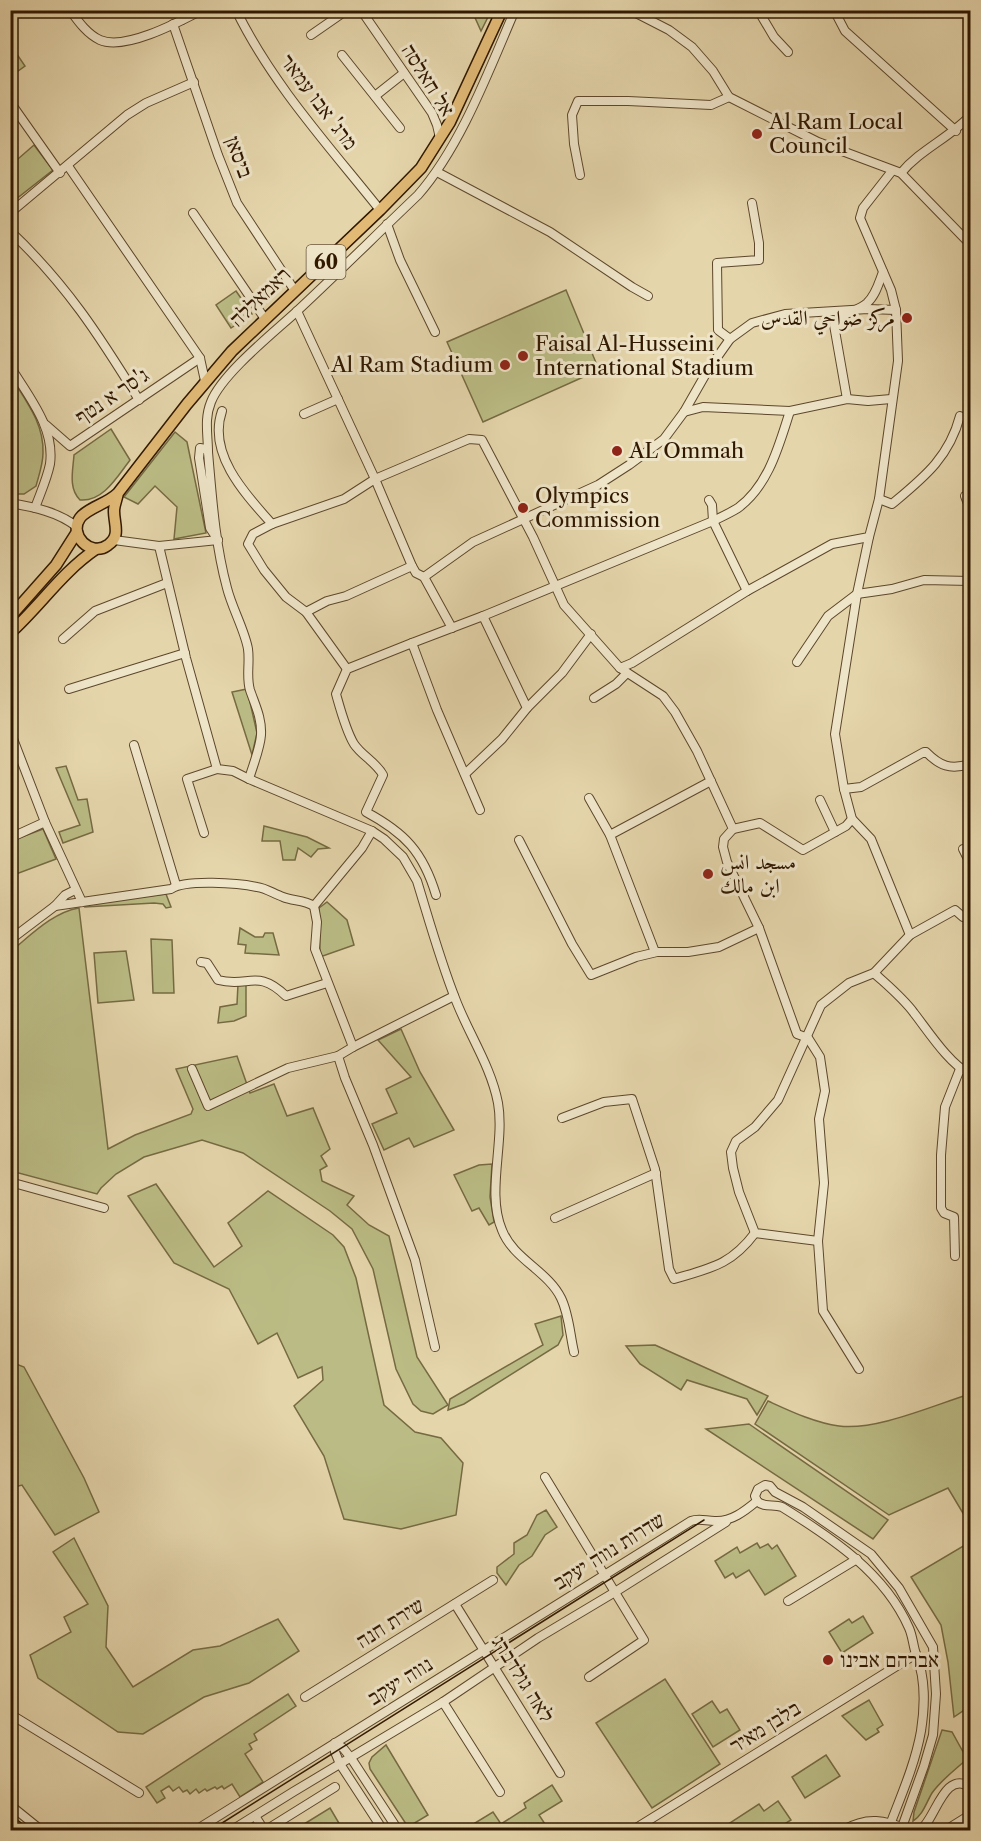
<svg xmlns="http://www.w3.org/2000/svg" width="981" height="1841" viewBox="0 0 981 1841" font-family="'Libre Caslon Text',Amiri,'Frank Ruhl Libre',serif">
<rect width="100%" height="100%" fill="#e5d5ab"/>
<filter id="stains"><feTurbulence type="fractalNoise" baseFrequency=".00333" numOctaves="4"/><feColorMatrix values="0 0 0 0 .2 0 0 0 0 .09 0 0 0 0 .02 0 0 0 .5 -.17"/></filter>
<radialGradient id="worn" r=".72"><stop offset=".6" stop-color="#630" stop-opacity="0"/><stop offset="1" stop-color="#630" stop-opacity=".3"/></radialGradient>
<g fill="#bbbc85" stroke="#766a42" stroke-width="1.5">
<polygon points="472,11 491,11 481,31"/>
<polygon points="10,44 25,66 11,76 10,76"/>
<polygon points="34,145 53,170 11,203 11,165"/>
<polygon points="566,290 599,370 483,422 447,342"/>
<polygon points="236,291 252,314 231,328 216,305"/>
<path d="M11 382 15 383C29 405 44 426 43 453 43 464 39 475 36 486L24 494H16L10 449Z"/>
<path d="M111 429 130 460C117 477 103 502 80 500 68 488 73 470 74 455Z"/>
<polygon points="175,432 187,442 206,533 174,539 177,507 155,486 138,504 124,497"/>
<polygon points="247,689 257,733 252,755 232,692"/>
<polygon points="66,766 78,800 87,799 93,832 63,843 59,832 80,825 56,768"/>
<polygon points="264,826 307,837 329,848 318,849 311,857 298,848 295,860 283,860 280,841 262,841"/>
<polygon points="43,829 56,859 11,876 11,841"/>
<polygon points="166,894 171,907 166,908 163,904 154,903 85,907 86,903"/>
<polygon points="327,902 347,920 354,945 320,957 319,908"/>
<path d="M79 908 108 1149 135 1135 191 1114 193 1109 176 1069 237 1056 250 1093 274 1084 287 1116 313 1108 330 1149 321 1156 327 1166 320 1170 322 1181 354 1196 347 1205 369 1225 389 1236 417 1357 448 1405 433 1414 421 1411 413 1404 396 1369 373 1269 352 1229 330 1211 243 1153 202 1140 144 1157 116 1174 101 1188 97 1194 11 1171 10 952C30 936 53 912 79 908Z"/>
<polygon points="240,928 255,937 263,937 265,933 273,933 279,955 245,953 246,945 238,944"/>
<polygon points="151,939 172,940 174,993 153,993"/>
<polygon points="126,951 134,1000 98,1003 94,953"/>
<polygon points="238,984 246,984 246,1016 234,1021 218,1023 220,1007 237,1004"/>
<polygon points="401,1029 420,1072 454,1130 414,1147 409,1138 384,1150 372,1124 397,1113 386,1089 411,1077 378,1040"/>
<polygon points="492,1164 490,1197 494,1222 489,1225 479,1208 472,1211 454,1175 479,1165"/>
<polygon points="156,1184 214,1267 242,1246 228,1223 268,1191 333,1235 344,1247 356,1278 384,1405 415,1432 441,1438 463,1463 456,1515 401,1529 344,1519 324,1456 294,1406 323,1380 322,1367 298,1378 277,1333 258,1344 229,1289 174,1263 128,1196"/>
<polygon points="561,1316 563,1335 558,1345 464,1404 448,1410 450,1399 543,1345 535,1324"/>
<polygon points="655,1345 768,1396 757,1415 747,1399 687,1380 681,1390 640,1364 626,1346"/>
<polygon points="11,1362 24,1367 84,1478 99,1512 55,1535 22,1485 11,1488"/>
<path d="M970 1394V1525L948 1488 889 1515 755 1424 768 1401C790 1411 815 1423 839 1426 876 1431 934 1405 970 1394Z"/>
<polygon points="749,1424 888,1520 873,1539 706,1429"/>
<polygon points="546,1510 557,1527 545,1535 532,1556 519,1565 506,1585 497,1573 497,1567 514,1554 514,1543 527,1535 537,1515"/>
<polygon points="74,1538 108,1606 106,1647 133,1687 193,1650 220,1646 278,1619 299,1651 249,1683 204,1697 143,1734 118,1732 38,1678 30,1655 71,1632 64,1617 88,1604 53,1552"/>
<polygon points="970,1542 970,1706 954,1717 948,1662 941,1625 911,1577"/>
<polygon points="757,1543 760,1548 768,1544 772,1549 777,1545 796,1576 765,1595 749,1570 736,1578 733,1573 725,1578 715,1561 737,1547 740,1553"/>
<polygon points="863,1616 873,1633 842,1653 829,1632 849,1619 852,1623"/>
<polygon points="665,1679 720,1764 652,1808 596,1723"/>
<polygon points="288,1694 296,1706 254,1734 257,1740 249,1744 252,1749 245,1754 263,1782 240,1797 232,1784 224,1789 222,1786 217,1789 215,1787 207,1791 205,1789 199,1793 196,1789 190,1794 187,1790 183,1792 179,1787 173,1791 169,1786 161,1791 165,1798 157,1803 146,1787"/>
<polygon points="869,1700 883,1725 877,1729 879,1732 866,1740 842,1716"/>
<polygon points="712,1701 720,1713 727,1709 740,1730 713,1747 692,1714"/>
<path d="M942 1730 952 1732 967 1759C955 1770 942 1779 932 1793 926 1803 923 1815 913 1821L914 1812Z"/>
<polygon points="386,1745 428,1815 408,1827 370,1769 369,1763 372,1757"/>
<polygon points="826,1755 840,1776 805,1798 792,1777"/>
<polygon points="552,1785 562,1801 539,1815 549,1830 480,1830 475,1823 493,1812 501,1824 526,1808 524,1803"/>
<polygon points="778,1801 791,1820 775,1830 724,1830 722,1828 759,1804 764,1811"/>
<polygon points="330,1808 343,1830 297,1830 296,1829"/>
</g>
<g fill="none" stroke-linecap="round" stroke-linejoin="round">
<g stroke="#5d472b" stroke-width="10">
<g id="minor">
<path d="M70 10C78 21 87 34 100 40 125 51 179 22 202 10"/>
<polyline points="177,10 182,20"/>
<path d="M236 10C272 84 329 146 380 210"/>
<polyline points="361,10 432,113 437,125 440,138"/>
<polyline points="630,10 669,30 692,47 713,71 729,97 818,142 901,173 970,244"/>
<polyline points="758,10 774,37 788,52"/>
<polyline points="834,10 845,31 956,131"/>
<polyline points="173,24 218,155 237,203 295,291"/>
<polyline points="311,35 347,10"/>
<polyline points="342,55 400,128"/>
<polyline points="375,96 404,73"/>
<polyline points="10,102 60,173"/>
<polyline points="68,166 200,358 205,381"/>
<polyline points="437,172 550,232 632,287 648,296"/>
<path d="M901 173C920 150 949 138 970 116"/>
<polyline points="580,175 574,144 572,115 578,101 628,101 711,105 729,97"/>
<polyline points="10,213 127,115 146,103 194,82"/>
<polyline points="193,213 265,319"/>
<polyline points="387,224 400,260 435,332"/>
<path d="M10 231C66 284 99 335 139 400"/>
<polyline points="297,311 375,479 412,566 416,573 424,577 452,628"/>
<polyline points="730,339 718,330 717,263 759,260 759,243 752,203"/>
<path d="M10 366C28 396 55 427 50 464 47 479 40 494 35 508"/>
<path d="M847 399 834 325C843 312 856 312 867 303 876 295 879 282 883 272"/>
<path d="M222 411C207 454 246 495 272 524"/>
<polyline points="684,412 703,407 790,411 847,399 868,401 891,399"/>
<polyline points="304,414 338,399"/>
<polyline points="46,425 70,446 200,358"/>
<path d="M208 452C208 435 204 419 211 402 222 374 272 334 295 313 337 274 377 234 418 195 461 146 489 70 515 10"/>
<polyline points="965,496 970,509"/>
<path d="M879 499 892 504C923 478 949 458 960 416"/>
<polyline points="709,500 712,505 713,521 747,591"/>
<path d="M10 503C33 507 59 512 77 527"/>
<polyline points="869,537 857,594 835,734 844,789 852,819 871,839 910,935"/>
<polyline points="114,540 159,546 218,540"/>
<path d="M218 540 210 528 199 458 200 448 206 449 208 452C212 497 215 544 227 588 232 608 245 631 248 649 250 663 246 677 250 690 255 705 262 718 261 735 260 749 253 765 249 779L372 831 384 839 403 857 417 881C429 920 440 960 455 998 468 1033 491 1066 498 1103 505 1142 486 1193 502 1230 513 1259 548 1271 561 1298 569 1314 570 1335 574 1352"/>
<polyline points="159,546 186,658 217,769 233,771 249,779"/>
<polyline points="424,577 473,542 598,485 629,465 664,439 684,412 708,370 730,339 752,323 785,314 868,309 896,310"/>
<polyline points="306,612 327,601 346,596 412,566"/>
<path d="M483 616 713 521C721 517 730 513 738 508 769 485 779 445 790 411"/>
<polyline points="63,639 95,611 167,583"/>
<polyline points="412,643 483,616 527,708 502,739 465,774"/>
<polyline points="797,662 828,616 857,594 892,589 924,580 970,581"/>
<polyline points="620,668 663,696 675,712 697,751 733,829 724,839 723,847 727,862 759,928 797,1034 808,1038 820,1057 825,1091 819,1119 824,1183 818,1241 823,1311 859,1369"/>
<polyline points="347,669 306,612 286,597 264,570 248,544 253,534 272,524 344,499 375,479 469,439 482,440 533,537 564,605 620,668 632,663 747,591 832,544 869,537 879,499 898,361 896,310 891,290 860,218 863,208 892,171"/>
<polyline points="69,689 185,653"/>
<polyline points="594,698 616,684 627,673"/>
<polyline points="527,708 562,673 591,634"/>
<polyline points="10,731 45,822 82,902"/>
<polyline points="134,745 176,885"/>
<path d="M844 789 861 787 924 752H926C940 766 950 770 970 764"/>
<polyline points="589,798 610,835 655,952"/>
<polyline points="820,800 835,832"/>
<polyline points="733,829 760,823 803,850 846,826 852,819"/>
<polyline points="372,831 362,848 314,906 317,922 315,949 353,1047 338,1056 345,1078 373,1145 415,1260 435,1347"/>
<polyline points="204,833 187,779 217,769"/>
<polyline points="610,835 711,781"/>
<polyline points="10,838 45,822"/>
<polyline points="519,840 572,944 591,975 636,957 657,952 688,952 719,947 759,928"/>
<polyline points="963,849 970,863"/>
<path d="M436 895C423 852 405 833 366 812L383 775C376 762 362 756 354 744 346 731 340 708 336 694L347 669 412 643 437 710 480 810"/>
<path d="M55 906 171 889C185 879 239 883 257 887 266 888 274 894 283 897 293 901 304 900 314 906"/>
<polyline points="10,940 55,906 65,895 75,890"/>
<path d="M201 962 207 963 218 980C249 988 257 968 286 996L327 983"/>
<path d="M874 973C887 985 903 998 914 1013 928 1031 950 1065 970 1074"/>
<polyline points="353,1047 454,996"/>
<polyline points="192,1069 208,1106 288,1068 338,1056"/>
<path d="M562 1118 604 1102 632 1099 655 1169 669 1269 674 1279C711 1268 731 1265 755 1233"/>
<polyline points="10,1182 104,1208"/>
<polyline points="555,1218 656,1173"/>
<polyline points="818,1241 755,1233 739,1192 733,1168 731,1152 736,1141 755,1127 778,1100 821,1005 849,983 874,973 910,935 955,910 963,917 970,915"/>
<polyline points="955,1256 954,1217 944,1213 941,1208 941,1155 945,1107 960,1069"/>
<polyline points="545,1477 644,1640 589,1677"/>
<polyline points="757,1501 755,1496 758,1489 765,1485 770,1486 775,1492 803,1507 871,1554 899,1588 933,1647 936,1694 933,1735 924,1766 901,1830"/>
<path d="M757 1501C764 1508 773 1504 782 1507 832 1538 885 1573 909 1628 913 1637 913 1646 916 1654 926 1679 925 1705 921 1731 915 1765 900 1798 888 1830"/>
<polyline points="788,1601 857,1559"/>
<polyline points="455,1604 560,1773"/>
<polyline points="305,1697 493,1580"/>
<polyline points="443,1702 500,1792"/>
<polyline points="10,1714 139,1793"/>
<polyline points="335,1743 343,1748 351,1758 398,1830"/>
<polyline points="335,1743 335,1752 340,1764 383,1830"/>
<polyline points="10,1805 41,1830"/>
<polyline points="255,1816 264,1830"/>
<polyline points="10,1830 12,1830"/>
<path d="M196 1830 691 1521C699 1518 706 1521 715 1521 731 1522 745 1511 757 1501"/>
<polyline points="232,1830 293,1792 443,1702 538,1638 615,1592 726,1522"/>
<polyline points="266,1830 335,1787"/>
<polyline points="633,1830 916,1654"/>
<path d="M843 1830C868 1816 884 1820 910 1830"/>
<path d="M920 1830C935 1821 944 1769 970 1787"/>
<polyline points="946,1830 970,1815"/>
</g>
</g>
<g stroke="#301800" stroke-width="13">
<g id="highway">
<path d="M118 493C117 499 114 505 114 511 114 524 121 536 108 545 91 558 68 535 80 518 87 508 107 504 118 493L187 404 232 351 380 210 421 168 450 122 502 10"/>
<polyline points="10,617 56,565 77,532"/>
<path d="M10 633C41 605 61 573 96 549"/>
</g>
</g>
<use href="#minor" stroke="#eee4c8" stroke-width="8"/>
<use href="#highway" stroke="#e2ba76" stroke-width="10"/>
<g stroke="#301800" stroke-width="1.5">
<polyline points="10,1814 30,1830"/>
<polyline points="211,1830 704,1520"/>
</g>
</g>
<g fill="#8f2418" stroke="#eee4c8" stroke-width="2">
<circle cx="757" cy="134" r="6"/>
<circle cx="907" cy="318" r="6"/>
<circle cx="523" cy="356" r="6"/>
<circle cx="505" cy="365" r="6"/>
<circle cx="617" cy="451" r="6"/>
<circle cx="523" cy="508" r="6"/>
<circle cx="708" cy="874" r="6"/>
<circle cx="828" cy="1660" r="6"/>
</g>
<g text-anchor="middle" stroke-width="6" stroke-linejoin="round" paint-order="stroke">
<rect fill="#eee4c8" stroke="#69553c" stroke-width="1.5" x="306.5" y="245" width="39" height="34" rx="4.5"/>
<g font-size="20" font-weight="bold" fill="#301800">
<text x="326" y="269">60</text>
</g>
<g font-size="21" fill="#301800" stroke="#eee4c8">
<text transform="translate(428 80) rotate(58)" y="7">אל חאלסה</text>
<text transform="translate(319 102) rotate(53)" y="7">מרג' אבו עמאר</text>
<text transform="translate(239 157) rotate(70)" y="7">ביסאן</text>
<text transform="translate(260 297) rotate(-44)" y="7">ראמאללה</text>
<text transform="translate(112 396) rotate(-34)" y="7">ג'סר א נטף</text>
<text transform="translate(609 1551) rotate(-32)" y="7">שדרות נווה יעקב</text>
<text transform="translate(390 1623) rotate(-32)" y="7">שירת חנה</text>
<text transform="translate(523 1679) rotate(58)" y="7">לאה גולדברג</text>
<text transform="translate(400 1681) rotate(-32)" y="7">נווה יעקב</text>
<text transform="translate(765 1727) rotate(-32)" y="7">בלבן מאיר</text>
</g>
<g font-size="21" fill="#301800" stroke="#eee4c8" text-anchor="start">
<text x="769" y="129">Al Ram Local<tspan x="769" dy="24">Council</tspan></text>
<text x="895" y="325" text-anchor="end">مركز ضواحي القدس</text>
<text x="535" y="351">Faisal Al-Husseini<tspan x="535" dy="24">International Stadium</tspan></text>
<text x="493" y="372" text-anchor="end">Al Ram Stadium</text>
<text x="629" y="458">AL Ommah</text>
<text x="535" y="503">Olympics<tspan x="535" dy="24">Commission</tspan></text>
<text x="720" y="869">مسجد انس<tspan x="720" dy="24">ابن مالك</tspan></text>
<text x="840" y="1667">אברהם אבינו</text>
</g>
</g>
<rect width="981" height="1841" fill="none" stroke="#e5d5ab" stroke-width="36"/>
<rect x="12" y="12" width="957" height="1817" fill="none" stroke="#301800" stroke-width="3"/>
<rect x="18" y="18" width="945" height="1805" fill="none" stroke="#301800" stroke-width="1.5"/>
<rect width="100%" height="100%" filter="url(#stains)"/>
<rect width="100%" height="100%" fill="url(#worn)"/>
</svg>
